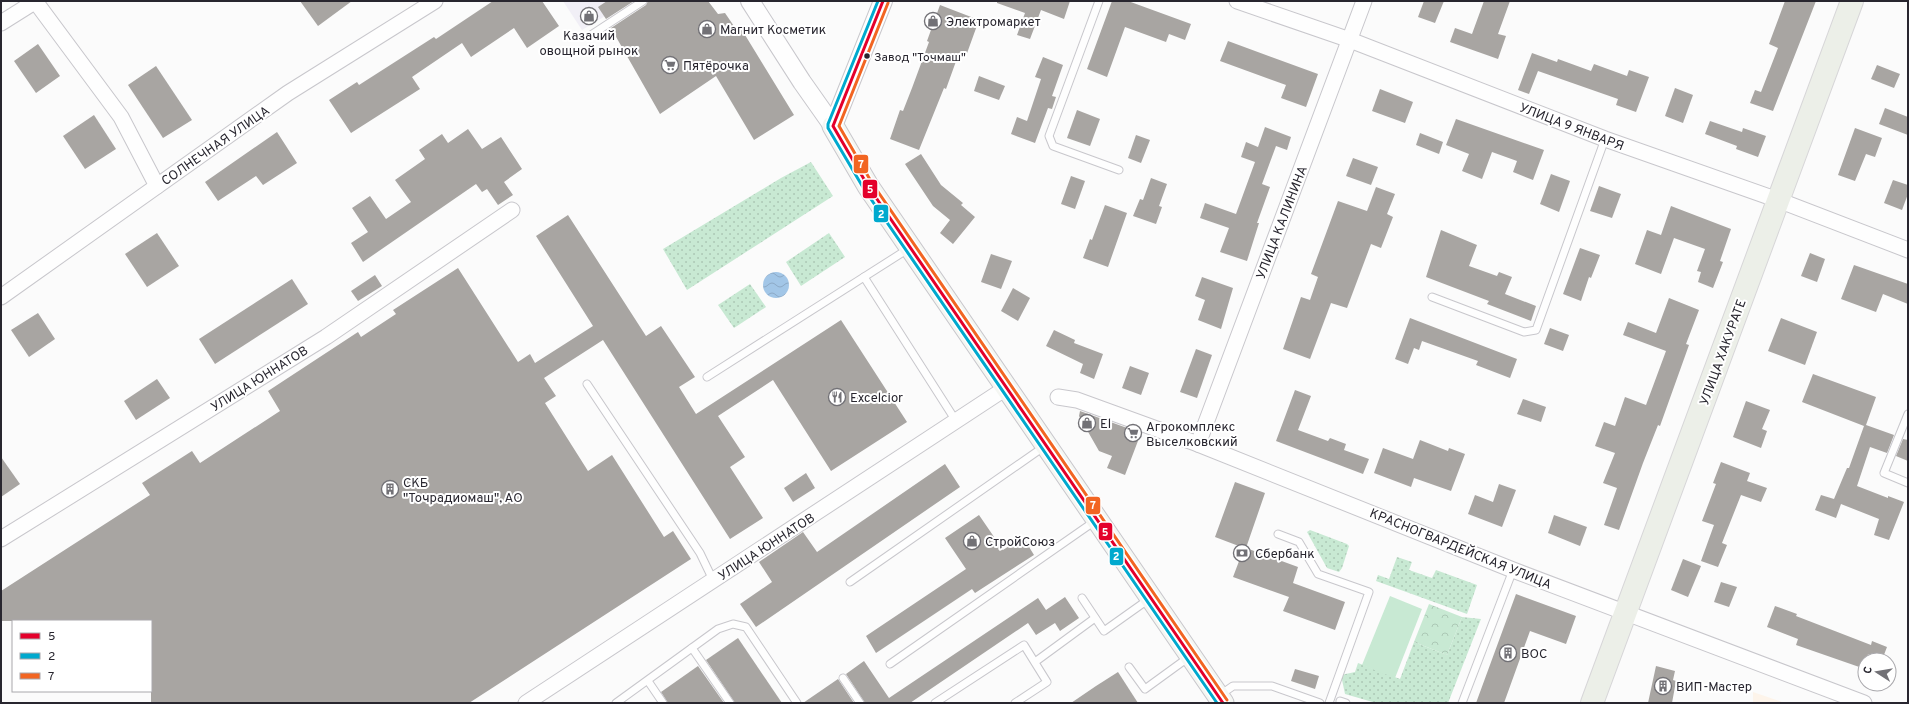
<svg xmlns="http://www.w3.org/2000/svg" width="1909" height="704" viewBox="0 0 1909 704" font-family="Overpass,sans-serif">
<defs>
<pattern id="grass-dots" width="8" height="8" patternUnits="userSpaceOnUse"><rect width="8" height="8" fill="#c8e9d3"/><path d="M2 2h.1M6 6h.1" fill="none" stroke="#acc8b5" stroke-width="1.8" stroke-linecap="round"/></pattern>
<pattern id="park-crowns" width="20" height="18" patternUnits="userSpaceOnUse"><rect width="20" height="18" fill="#c8e9d3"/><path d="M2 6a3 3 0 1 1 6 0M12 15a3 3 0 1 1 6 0" fill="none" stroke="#acc8b5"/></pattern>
<pattern id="water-waves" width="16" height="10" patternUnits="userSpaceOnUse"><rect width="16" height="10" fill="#a2c6e7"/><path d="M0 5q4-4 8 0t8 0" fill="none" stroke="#8caac6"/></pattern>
</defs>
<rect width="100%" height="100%" fill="#fbfbfb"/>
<polygon fill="#f1eff6" points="563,1 630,1 582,30"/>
<polygon fill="#fdf4ea" points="1753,692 1785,703 1753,703"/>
<g fill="url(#grass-dots)">
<polygon points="811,162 833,196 687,290 663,249 781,178"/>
<polygon points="829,233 845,257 801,286 786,262"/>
<polygon points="750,284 766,307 734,328 718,305"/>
<polygon points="1310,530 1347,544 1349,546 1342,568 1339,572 1327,568 1307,532"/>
<polygon points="1397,557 1412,562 1409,570 1432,578 1436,570 1477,585 1467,614 1376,581 1378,575 1389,579"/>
<polygon points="1462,617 1481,619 1448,703 1376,703 1345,694 1341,675 1355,672 1358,663 1400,679 1414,642 1447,655"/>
</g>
<polygon fill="url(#park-crowns)" points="1429,604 1462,617 1447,655 1414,642"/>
<polygon fill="#c8e9d3" points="1390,596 1422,609 1395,678 1362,665"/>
<circle fill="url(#water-waves)" cx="776" cy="285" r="13"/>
<g fill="#a8a5a2">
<polygon points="300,1 352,1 318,26"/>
<polygon points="493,1 542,1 559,26 527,48 514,28 471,57 462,43 412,77 420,89 351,133 329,100 357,82 359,85 434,37 436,39"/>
<polygon points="607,1 634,1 606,19 598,7"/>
<polygon points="648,1 708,1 718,14 725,13 738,32 742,30 794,115 754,140 716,76 660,114 611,28 646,5"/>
<polygon points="997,1 1070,1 1064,19 1041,10 1030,39 1017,35 1025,13 997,3"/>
<polygon points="1112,1 1128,1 1191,24 1185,40 1169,34 1166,42 1125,27 1107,77 1087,69"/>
<polygon points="1424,1 1444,1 1435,23 1418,17"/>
<polygon points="1484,1 1510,1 1498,34 1506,36 1498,59 1450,42 1455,28 1472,34"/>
<polygon points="1785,1 1816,1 1773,111 1750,103 1755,90 1761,92 1778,48 1769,44"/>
<polygon points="940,5 979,20 966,56 959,53 946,89 944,88 919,150 890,139 900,110 903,111 912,88 929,42 927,41"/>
<polygon points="1228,41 1318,74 1306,107 1281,98 1286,85 1220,61"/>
<polygon points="38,44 60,76 36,93 14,61"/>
<polygon points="1532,53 1557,62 1558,59 1591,71 1594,64 1627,76 1629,70 1649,77 1636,112 1616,105 1618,99 1538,71 1529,94 1518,90"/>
<polygon points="1043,57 1063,65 1052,96 1056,97 1052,109 1048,108 1035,143 1011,134 1017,117 1027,121 1041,79 1035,77"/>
<polygon points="1877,65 1900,74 1894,88 1871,79"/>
<polygon points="156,66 192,120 163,138 128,85"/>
<polygon points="979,76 1005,86 999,100 974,91"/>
<polygon points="1675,88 1693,95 1683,123 1665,116"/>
<polygon points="1380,89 1413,102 1405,123 1372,111"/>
<polygon points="1885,108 1908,117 1908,135 1879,124"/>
<polygon points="1077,110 1100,119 1090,146 1067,138"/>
<polygon points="94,115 116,149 85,169 63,136"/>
<polygon points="1456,119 1544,150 1533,180 1513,172 1517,161 1492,152 1482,179 1462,171 1469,154 1446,145"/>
<polygon points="1710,121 1742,132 1743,128 1766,136 1758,157 1736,149 1737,146 1705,134"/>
<polygon points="1265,127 1291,137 1287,150 1276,146 1262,184 1270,187 1257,223 1259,223 1247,261 1220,252 1229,228 1200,218 1205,203 1236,214 1255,162 1241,157 1246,142 1258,147"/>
<polygon points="1855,128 1882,138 1875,157 1866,154 1855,181 1838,175"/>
<polygon points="468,129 482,149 501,137 522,169 504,182 513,195 498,205 487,189 482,192 476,184 363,262 351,243 368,232 352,208 370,196 386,219 411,202 395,180 425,159 419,150 442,134 448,143"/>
<polygon points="277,132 297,163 263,185 256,176 218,201 205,182"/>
<polygon points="1420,133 1443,142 1439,154 1416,145"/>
<polygon points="1136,135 1150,140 1141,163 1128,158"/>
<polygon points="921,154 941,185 963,203 961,205 975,217 953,244 940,233 950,220 933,206 905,164"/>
<polygon points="1353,158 1378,167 1371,185 1346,176"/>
<polygon points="1551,174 1570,181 1559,212 1540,204"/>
<polygon points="1071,176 1085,181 1075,209 1061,204"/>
<polygon points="1151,178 1167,184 1159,206 1162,207 1156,224 1133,216 1140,199 1143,200"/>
<polygon points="1893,180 1908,185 1908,194 1902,210 1884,203"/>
<polygon points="1599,186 1621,194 1612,218 1590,211"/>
<polygon points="1376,187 1395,194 1387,214 1393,217 1381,248 1371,244 1347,308 1331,303 1310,359 1283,349 1301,297 1310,300 1318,277 1311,274 1338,201 1367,211"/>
<polygon points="1105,205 1127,213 1108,267 1083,258 1090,239 1092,240"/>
<polygon points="1671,206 1731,229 1720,261 1723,262 1713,288 1698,282 1701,272 1697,271 1705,249 1674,238 1661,274 1635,264 1647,230 1661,235"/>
<polygon points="568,215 646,336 661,326 695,377 679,387 696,414 841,320 907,422 831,471 773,380 718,416 745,457 730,467 763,518 730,539 603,340 544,378 556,396 545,403 588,471 612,455 664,537 673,531 691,559 469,703 151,703 151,621 1,621 1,591 150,495 142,483 192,451 200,463 280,411 268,391 358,332 361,337 396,314 393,310 458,268 518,362 530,354 535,363 593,326 536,236"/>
<polygon points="1441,230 1477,245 1469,266 1497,276 1499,272 1512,277 1505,294 1536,306 1531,321 1487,304 1489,301 1426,277"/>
<polygon points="157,233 179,266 147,287 125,254"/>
<polygon points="1580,248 1600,255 1591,278 1589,277 1581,301 1563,294"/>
<polygon points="1810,253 1825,259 1817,282 1801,276"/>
<polygon points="991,254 1012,261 1001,289 981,282"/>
<polygon points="1854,265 1908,284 1908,304 1883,294 1876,312 1841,299"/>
<polygon points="375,275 382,286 358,301 351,291"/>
<polygon points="1202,277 1233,288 1221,329 1198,320 1205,300 1195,296"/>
<polygon points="292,279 308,304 215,364 199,339"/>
<polygon points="1013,288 1030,298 1018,321 1001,311"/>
<polygon points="1669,298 1699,310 1686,344 1689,345 1660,426 1658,425 1643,463 1619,530 1604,525 1617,488 1603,483 1615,453 1595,446 1604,422 1615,426 1625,397 1646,405 1666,351 1623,335 1628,322 1656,333"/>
<polygon points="38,313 55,339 29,357 11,330"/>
<polygon points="1410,318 1517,359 1510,378 1476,365 1478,361 1422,341 1419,350 1414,348 1408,364 1395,359"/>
<polygon points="1781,318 1817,332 1805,365 1768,351"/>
<polygon points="1550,328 1569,335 1563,351 1544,344"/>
<polygon points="1054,330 1075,340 1074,343 1103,354 1094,379 1080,373 1083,364 1046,346"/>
<polygon points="1196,349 1212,355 1197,398 1180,392"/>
<polygon points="1130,366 1149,373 1141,395 1122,388"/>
<polygon points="1813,374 1876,397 1866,425 1894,435 1887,453 1870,447 1857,486 1888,498 1888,496 1904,502 1889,540 1874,535 1879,519 1841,504 1836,518 1815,510 1821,495 1834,499 1847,468 1849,468 1864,426 1802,402"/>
<polygon points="157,379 170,398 136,420 124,401"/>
<polygon points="1295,390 1311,396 1298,430 1328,441 1330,438 1346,444 1344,450 1369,459 1363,474 1276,441"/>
<polygon points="1523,399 1546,407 1541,422 1517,414"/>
<polygon points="1746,401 1770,410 1762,429 1767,431 1761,448 1733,437"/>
<polygon points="1080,411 1141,433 1125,475 1107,468 1112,456 1099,451 1079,416"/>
<polygon points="1903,439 1908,440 1908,461 1896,456"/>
<polygon points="1420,440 1448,451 1449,448 1465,454 1451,491 1414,478 1411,487 1374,473 1383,448 1413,459"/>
<polygon points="1,457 20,484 1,497"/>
<polygon points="1721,462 1750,473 1747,481 1767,488 1761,502 1741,495 1722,543 1727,545 1718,567 1701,561 1714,525 1702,521 1716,484 1713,483"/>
<polygon points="945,464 960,487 756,627 740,604 772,582 759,562 803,532 817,552"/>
<polygon points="806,473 815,488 793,502 784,488"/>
<polygon points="1235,482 1265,493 1246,548 1298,567 1293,583 1345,602 1335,630 1283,611 1289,597 1233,577 1244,548 1215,537"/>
<polygon points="1499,484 1516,490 1502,527 1468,514 1475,495 1493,502"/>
<polygon points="979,515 1003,550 1023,537 1034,555 975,593 972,589 876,653 866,636 966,569 945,538"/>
<polygon points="1554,515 1587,527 1580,546 1548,533"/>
<polygon points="1683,559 1701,566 1688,597 1671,590"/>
<polygon points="1721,582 1737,587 1729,607 1714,602"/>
<polygon points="1516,594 1576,616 1566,644 1530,631 1504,703 1476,703"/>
<polygon points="1065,597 1079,618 1060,631 1055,623 1036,635 1028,623 910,703 865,703 846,674 864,661 889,698 1038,598 1046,610"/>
<polygon points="1775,606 1797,614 1796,616 1871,645 1872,641 1887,647 1882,660 1865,660 1865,669 1796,645 1798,639 1767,627"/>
<polygon points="738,638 782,703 735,703 706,660"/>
<polygon points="698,666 724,703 668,703 661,692"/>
<polygon points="1656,666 1675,671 1673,680 1676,681 1672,703 1648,703"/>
<polygon points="1295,669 1319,676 1315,689 1291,681"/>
<polygon points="1118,672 1138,703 1071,703 1096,686"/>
<polygon points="838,679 854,703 803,703"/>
</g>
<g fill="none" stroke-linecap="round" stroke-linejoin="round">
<g stroke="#c8c7cc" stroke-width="9">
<g id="service">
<polyline points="1099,1 1049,136 1053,146 1119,170"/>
<polyline points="591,35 643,1"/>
<polyline points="864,277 956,421"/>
<polyline points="1432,297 1524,332 1536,330 1605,139"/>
<polyline points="707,377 908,249"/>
<polyline points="587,384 700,553 713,580"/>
<polyline points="1908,414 1884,473 1908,483"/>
<polyline points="1278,534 1299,542 1318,574 1369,592 1329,703"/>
<polyline points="850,582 1045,446"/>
<polyline points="1082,598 1104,631 1149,599"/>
<polyline points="692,648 730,703"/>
<polyline points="1035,662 1095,618"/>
<polyline points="890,664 1095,521"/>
<polyline points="1129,667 1145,689 1189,657"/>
<polyline points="843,678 860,703"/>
<polyline points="648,681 663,703"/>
<polyline points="1220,695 1233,686 1272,686 1320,703"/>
<polyline points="1340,701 1346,703"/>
<polyline points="616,703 718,629 733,624 746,627 797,703"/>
<polyline points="935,703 1024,645 1047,682 1015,703"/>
<polyline points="1462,703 1513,570"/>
</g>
</g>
<g stroke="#c8c7cc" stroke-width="17">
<g id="minor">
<polyline points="35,1 121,117 157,186"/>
<polyline points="1237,1 1350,40 1605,139 1778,200 1908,250"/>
<polyline points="1,23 36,1"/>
<polyline points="1,297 288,93 435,1"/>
<polyline points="1058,397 1077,400 1198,444 1513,570 1864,703"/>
<polyline points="1198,444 1364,1"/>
<polyline points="1,539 326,337 512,210"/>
<polyline points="526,703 1006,388"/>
</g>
</g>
<g stroke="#c8c7cc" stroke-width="20">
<g id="tertiary">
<polyline points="750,1 802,82 833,126"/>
<polyline points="833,126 883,1"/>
</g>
</g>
<g stroke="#c8c7cc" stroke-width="23">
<polyline id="secondary" points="833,126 868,186 1223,703"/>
</g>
<g stroke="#d7d6d8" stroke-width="24">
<polyline id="primary" points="1592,703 1852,1"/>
</g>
<use href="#service" stroke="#fefefe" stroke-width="7"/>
<use href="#minor" stroke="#fefefe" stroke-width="15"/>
<use href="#tertiary" stroke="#fefefe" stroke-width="18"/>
<use href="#secondary" stroke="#f5f7f3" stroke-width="21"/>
<use href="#primary" stroke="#ecefe8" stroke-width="22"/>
<g stroke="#fff" stroke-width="6">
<polyline id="bus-1" points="883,1 833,126 868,186 1223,703"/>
</g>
<g stroke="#fff" stroke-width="6">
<polyline id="bus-2" points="878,1 828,124 828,128 864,189 1217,703"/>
</g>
<g stroke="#fff" stroke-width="6">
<polyline id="bus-3" points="888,3 839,126 872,183 1227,700"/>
</g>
<use href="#bus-1" stroke="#e4002b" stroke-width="3"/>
<use href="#bus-2" stroke="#00a9ce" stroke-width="3"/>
<use href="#bus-3" stroke="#f26522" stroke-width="3"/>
</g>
<defs>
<g id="shop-ring" transform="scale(0.9)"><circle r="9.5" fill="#fff" stroke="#727176" stroke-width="1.5"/><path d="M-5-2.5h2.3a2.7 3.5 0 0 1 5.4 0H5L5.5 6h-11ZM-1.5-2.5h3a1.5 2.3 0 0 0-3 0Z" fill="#727176"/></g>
<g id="supermarket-ring" transform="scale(0.9)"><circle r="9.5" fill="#fff" stroke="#727176" stroke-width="1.5"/><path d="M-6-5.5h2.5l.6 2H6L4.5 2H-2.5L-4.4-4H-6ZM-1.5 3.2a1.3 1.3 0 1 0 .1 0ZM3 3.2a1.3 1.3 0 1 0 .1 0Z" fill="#727176"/></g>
<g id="restaurant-ring" transform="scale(0.9)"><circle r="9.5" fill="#fff" stroke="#727176" stroke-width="1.5"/><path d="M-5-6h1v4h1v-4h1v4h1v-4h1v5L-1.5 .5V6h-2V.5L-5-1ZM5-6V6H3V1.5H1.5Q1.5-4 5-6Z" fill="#727176"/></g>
<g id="building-ring" transform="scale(0.9)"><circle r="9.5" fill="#fff" stroke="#727176" stroke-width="1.5"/><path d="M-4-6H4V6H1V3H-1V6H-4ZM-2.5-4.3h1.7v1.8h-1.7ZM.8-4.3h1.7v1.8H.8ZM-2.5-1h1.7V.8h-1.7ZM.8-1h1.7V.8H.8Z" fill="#727176"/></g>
<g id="bank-ring" transform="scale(0.9)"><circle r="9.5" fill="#fff" stroke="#727176" stroke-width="1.5"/><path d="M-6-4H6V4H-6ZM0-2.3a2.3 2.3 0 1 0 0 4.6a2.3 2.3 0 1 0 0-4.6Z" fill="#727176"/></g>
</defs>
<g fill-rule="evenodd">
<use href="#shop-ring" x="589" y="16"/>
<use href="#shop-ring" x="933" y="21"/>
<use href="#shop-ring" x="707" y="29"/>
<use href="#supermarket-ring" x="670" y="65"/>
<use href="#restaurant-ring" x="837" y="397"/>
<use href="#shop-ring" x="1087" y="423"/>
<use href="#supermarket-ring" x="1133" y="433"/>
<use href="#building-ring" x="390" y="489"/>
<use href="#shop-ring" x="972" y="541"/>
<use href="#bank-ring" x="1242" y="553"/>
<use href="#building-ring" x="1508" y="653"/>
<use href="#building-ring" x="1663" y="686"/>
</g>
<circle fill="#28262f" stroke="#fff" stroke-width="1.5" cx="867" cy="56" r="3.5"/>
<g text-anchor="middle" stroke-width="4" stroke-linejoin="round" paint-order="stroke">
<g font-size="12" fill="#28262f" stroke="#fff" text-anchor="start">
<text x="874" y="61">Завод "Точмаш"</text>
</g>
<g font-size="13" fill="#28262f" stroke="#fff" text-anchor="start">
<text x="946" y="26">Электромаркет</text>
<text x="720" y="34">Магнит Косметик</text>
<text x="589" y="40" text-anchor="middle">Казачий<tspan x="589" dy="15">овощной рынок</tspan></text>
<text x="683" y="70">Пятёрочка</text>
<text x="850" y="402">Excelcior</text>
<text x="1100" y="428">El</text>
<text x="1146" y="431">Агрокомплекс<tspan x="1146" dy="15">Выселковский</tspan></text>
<text x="403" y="487">СКБ<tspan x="403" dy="15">"Точрадиомаш", АО</tspan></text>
<text x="985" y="546">СтройСоюз</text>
<text x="1255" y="558">Сбербанк</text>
<text x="1521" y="658">ВОС</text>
<text x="1676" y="691">ВИП-Мастер</text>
</g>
<g font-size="13" fill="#28262f" stroke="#fff">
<text transform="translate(1572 126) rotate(21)" y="5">УЛИЦА 9 ЯНВАРЯ</text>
<text transform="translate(215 145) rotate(-35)" y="5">СОЛНЕЧНАЯ УЛИЦА</text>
<text transform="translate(1281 222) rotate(-69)" y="5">УЛИЦА КАЛИНИНА</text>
<text transform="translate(1722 352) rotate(-70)" y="5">УЛИЦА ХАКУРАТЕ</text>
<text transform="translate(259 378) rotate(-32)" y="5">УЛИЦА ЮННАТОВ</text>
<text transform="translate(766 546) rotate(-33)" y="5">УЛИЦА ЮННАТОВ</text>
<text transform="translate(1461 548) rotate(22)" y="5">КРАСНОГВАРДЕЙСКАЯ УЛИЦА</text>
</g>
</g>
<g stroke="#fff" stroke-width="1.5">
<rect x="853" y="154" width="16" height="20" rx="4" fill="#f26522"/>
<rect x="862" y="179" width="16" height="20" rx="4" fill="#e4002b"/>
<rect x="873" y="204" width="16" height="19" rx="4" fill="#00a9ce"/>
<rect x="1085" y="496" width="16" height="19" rx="4" fill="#f26522"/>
<rect x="1098" y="522" width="15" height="19" rx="4" fill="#e4002b"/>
<rect x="1109" y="547" width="15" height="19" rx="4" fill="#00a9ce"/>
</g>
<g font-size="11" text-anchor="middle" font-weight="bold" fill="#fff">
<text x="861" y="168">7</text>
<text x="870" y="193">5</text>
<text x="881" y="218">2</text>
<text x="1093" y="509">7</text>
<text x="1105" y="536">5</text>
<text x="1116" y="560">2</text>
</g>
<rect width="1909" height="704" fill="none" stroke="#28262f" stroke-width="4"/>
<rect x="12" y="620" width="140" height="72" fill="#ffffff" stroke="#a9a8ac"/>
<rect x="20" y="633" width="20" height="6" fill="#e4002b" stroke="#a9a8ac"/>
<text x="48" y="640" font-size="12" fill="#28262f">5</text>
<rect x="20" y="653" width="20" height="6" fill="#00a9ce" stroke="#a9a8ac"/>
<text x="48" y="660" font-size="12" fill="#28262f">2</text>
<rect x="20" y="673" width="20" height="6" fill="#f26522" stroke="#a9a8ac"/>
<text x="48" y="680" font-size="12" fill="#28262f">7</text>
<g transform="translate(1877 672) rotate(282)"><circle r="19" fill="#ffffff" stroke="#a9a8ac"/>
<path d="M0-3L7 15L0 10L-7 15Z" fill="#727176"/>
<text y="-6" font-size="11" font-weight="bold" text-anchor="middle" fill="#28262f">С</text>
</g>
</svg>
